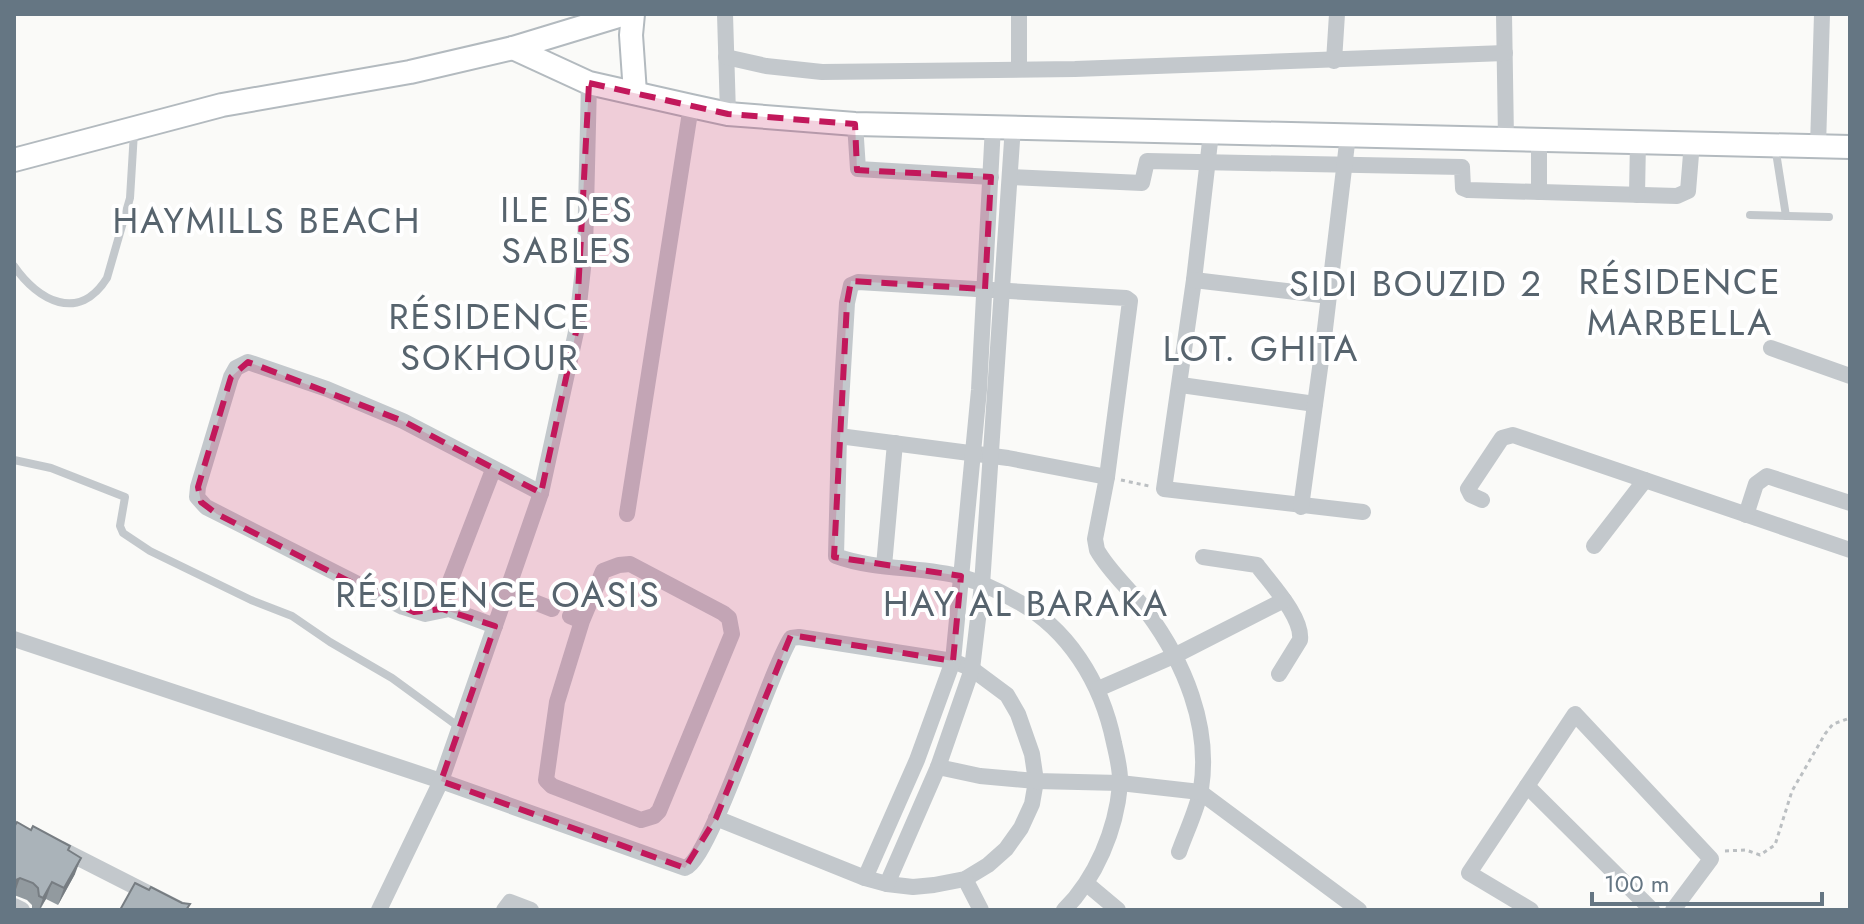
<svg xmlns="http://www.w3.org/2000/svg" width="1864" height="924" viewBox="0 0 1864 924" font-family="Jost,sans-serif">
<rect width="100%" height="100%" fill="#fafaf8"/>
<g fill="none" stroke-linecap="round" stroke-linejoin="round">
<g stroke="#b3babf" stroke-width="26">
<g id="secondary">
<polyline points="633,14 631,35 635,93"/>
<polyline points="513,48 589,83 691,106 728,114 855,124 1850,147"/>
<polyline points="14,160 222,105 410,72 513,48 625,14"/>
</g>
</g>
<g stroke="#bbbfc2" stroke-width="3" stroke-dasharray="4 4" stroke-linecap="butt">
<polyline points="1121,480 1149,486"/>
<polyline points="1725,851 1746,850 1760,855 1775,845 1792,791 1825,734 1833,724 1850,718"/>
</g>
<g stroke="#c3c8cc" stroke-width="8">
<polyline points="1775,146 1786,216"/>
<polyline points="1750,215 1829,217"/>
<path d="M14 266C38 301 79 323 107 278L130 198 134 132"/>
<polyline points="14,460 51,468 125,497 120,526 123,533 150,551 251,600 292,616 330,642 392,678 459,727"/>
</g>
<g stroke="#c3c8cc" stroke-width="16">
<polyline points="725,14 728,114"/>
<polyline points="1019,14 1019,69"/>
<polyline points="1504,14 1506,139"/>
<polyline points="726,57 766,66 822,72 1075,69 1505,53"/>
<polyline points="1334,61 1337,14"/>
<polyline points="855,124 858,169 991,177"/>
<polyline points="1211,133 1194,280 1164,489 1363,512"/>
<polyline points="1818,146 1822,14"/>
<polyline points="1010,177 1142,183 1147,161 1462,167 1463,188 1468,190 1677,196 1688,191 1692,142"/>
<polyline points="1539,192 1539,138"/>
<polyline points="1637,195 1638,141"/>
<polyline points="1194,280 1329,296"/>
<polyline points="1771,348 1850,376"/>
<polyline points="1181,385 1315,404"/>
<path d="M839 436 1008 458 1107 477 1130 301 1126 298 858 282 851 285 847 303 839 436 836 556C876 571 924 566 962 577 979 582 997 590 1013 599 1068 627 1102 683 1114 743 1117 756 1121 771 1120 785 1116 830 1096 878 1064 910"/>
<path d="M1107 477 1095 539 1097 550C1110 573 1132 591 1147 612 1184 662 1211 726 1201 789 1197 810 1186 832 1179 852"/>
<polyline points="1482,500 1471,495 1468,489 1502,438 1513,435 1850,550"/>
<polyline points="1301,507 1323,346 1348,135"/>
<polyline points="627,514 691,106"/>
<polyline points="1746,515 1756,484 1767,476 1850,503"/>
<polyline points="1594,546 1645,480"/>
<path d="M1203 557 1257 565C1270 583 1303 617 1300 640L1279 674"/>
<polyline points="884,566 895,443"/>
<polyline points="506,591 552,609"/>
<polyline points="439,610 493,470"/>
<polyline points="570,616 582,621 557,702 546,780 552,786 641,820 654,816 659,811 732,634 729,618 723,613 630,564 619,565 603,571 582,621"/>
<polyline points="495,626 449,609 425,614 403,607 206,507 197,497 198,487 231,377 236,368 248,362 327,389 403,421 541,493"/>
<path d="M14 639 441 781 685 868C711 859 769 672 791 638L799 637 953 661 972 669 1007 695 1018 714 1032 754 1036 781 1032 804 1021 828 1006 849 988 865 965 879 934 885 913 887 887 884 865 878 716 818"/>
<polyline points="1098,689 1176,655 1284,600"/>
<polyline points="938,767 980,776 1036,781 1120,783 1200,792 1359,910"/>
<polyline points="1527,786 1652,910"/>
<polyline points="61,849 181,910"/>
<polyline points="865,878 917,760 953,661 979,390 993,126"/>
<polyline points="965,879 981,910"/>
<polyline points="887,884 938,767 972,669 982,585 1013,126"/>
<polyline points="1087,884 1118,910"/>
<polyline points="14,906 22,910"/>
<polyline points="379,910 441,781 541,493 576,332 585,250 589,83"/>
<polyline points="504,910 510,902 531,910"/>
<polyline points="1531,910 1469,873 1575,714 1711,859 1673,910"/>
</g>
<use href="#secondary" stroke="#fff" stroke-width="22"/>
</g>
<polygon fill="#929a9f" points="14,827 75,874 58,905 46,899 40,910 32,910 32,905 27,900 14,895"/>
<g fill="#777d82">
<polygon points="81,858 75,874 58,905 64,888"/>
<polygon points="20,878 14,895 14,881"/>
<polygon points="52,882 46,899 39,910 43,898"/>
</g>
<g fill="#aab3b9" stroke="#777d82" stroke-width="2">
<polygon points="17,822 31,830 33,826 70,846 68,850 81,858 64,888 52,882 43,898 39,896 38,888 33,883 20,878 14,881 14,827"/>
<polygon points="135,883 149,890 151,887 182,903 190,904 186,910 120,910"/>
</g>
<path fill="#c2185b" fill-opacity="0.2" stroke="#c2185b" stroke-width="6" stroke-dasharray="16 10" stroke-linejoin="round" d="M589 83 728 114 855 124 857 170 991 177 985 289 851 281 847 303 834 557 961 576 953 661 791 635 716 818 685 868 441 781 495 626 442 609 414 612 368 591 217 514 201 502 198 487 231 377 248 362 403 421 541 493 576 332Z"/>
<g text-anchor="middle" stroke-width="8" stroke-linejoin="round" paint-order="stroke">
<g font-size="36" letter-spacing="2" fill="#57646e" stroke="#fff">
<text x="567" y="222">ILE DES<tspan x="567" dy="41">SABLES</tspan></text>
<text x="267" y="233">HAYMILLS BEACH</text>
<text x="1680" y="294">RÉSIDENCE<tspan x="1680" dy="41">MARBELLA</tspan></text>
<text x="1416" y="296">SIDI BOUZID 2</text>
<text x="490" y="329">RÉSIDENCE<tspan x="490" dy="41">SOKHOUR</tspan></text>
<text x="1261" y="361">LOT. GHITA</text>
<text x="498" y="607">RÉSIDENCE OASIS</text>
<text x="1026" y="616">HAY AL BARAKA</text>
</g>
</g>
<rect width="1864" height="924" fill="none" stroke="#657683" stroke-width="32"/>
<path d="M1592 892v12h230v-12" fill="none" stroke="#657683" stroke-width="4"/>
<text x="1604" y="892" font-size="24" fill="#657683" stroke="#ffffff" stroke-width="6" paint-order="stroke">100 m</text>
</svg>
